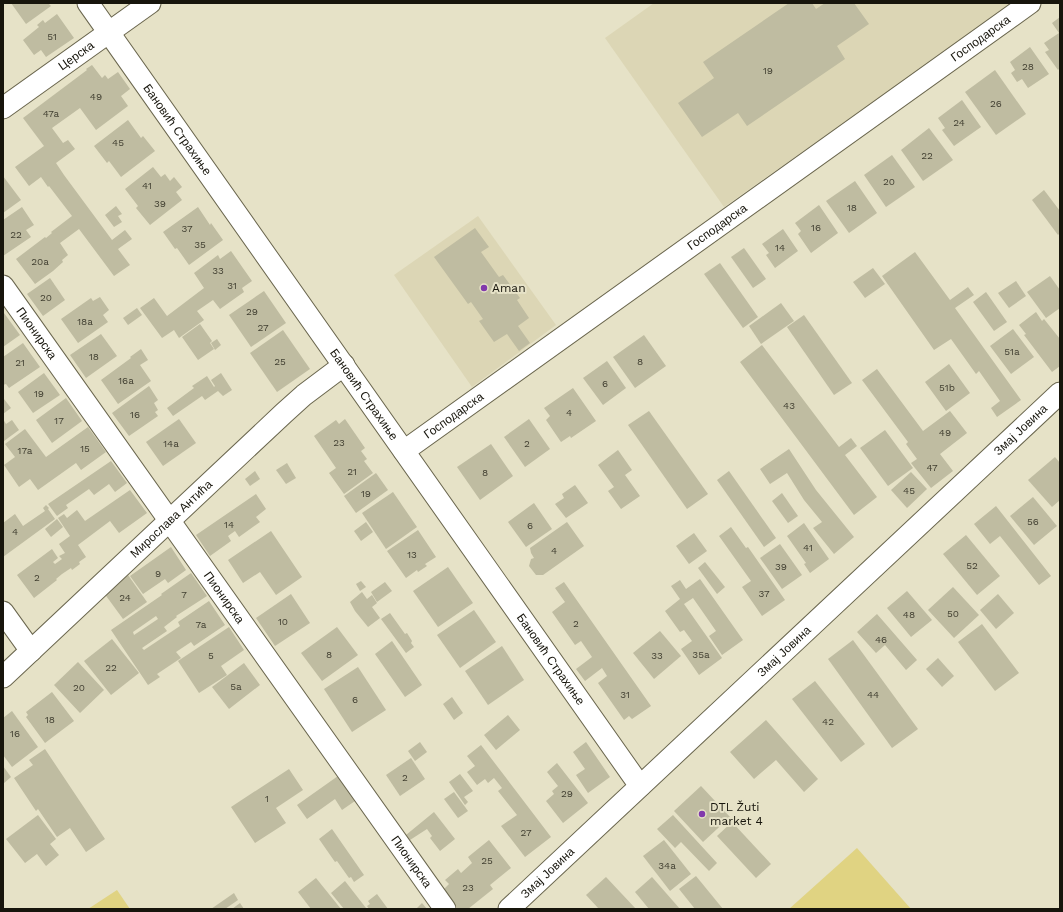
<svg xmlns="http://www.w3.org/2000/svg" width="1063" height="912" viewBox="0 0 1063 912" font-family="'Work Sans',sans-serif">
<rect width="100%" height="100%" fill="#e6e2c7"/>
<g fill="#dcd6b5">
<polygon points="654,3 1013,3 724,207 605,38"/>
<polygon points="478,216 556,325 472,387 394,275"/>
</g>
<g fill="#e0d382">
<polygon points="857,848 911,909 789,909"/>
<polygon points="117,890 130,909 88,909"/>
</g>
<g fill="#bfbca1" fill-rule="evenodd">
<polygon points="11,3 48,3 51,6 26,24"/>
<polygon points="789,3 812,3 816,9 825,3 854,3 869,24 837,46 845,59 747,126 738,113 702,137 678,103 714,78 703,62"/>
<polygon points="57,14 74,38 46,57 41,50 34,55 23,40 39,27 37,25 43,20 45,23"/>
<polygon points="1060,17 1060,68 1058,70 1045,52 1049,50 1044,43 1059,33 1052,23"/>
<polygon points="1030,47 1049,74 1028,88 1022,79 1017,82 1011,73 1015,70 1010,62"/>
<polygon points="92,65 102,78 105,75 108,79 118,72 130,89 121,96 128,106 96,130 80,108 52,128 63,143 68,140 75,149 56,163 64,175 112,240 125,230 132,239 118,249 130,265 114,276 79,229 60,243 68,255 62,260 63,262 53,271 35,284 16,259 45,237 46,238 52,233 51,232 72,216 49,186 48,187 41,177 29,186 15,167 44,146 23,118 87,70 86,69"/>
<polygon points="995,70 1026,114 996,135 965,92"/>
<polygon points="962,100 981,127 954,146 942,130 945,128 938,118"/>
<polygon points="128,120 141,138 143,136 155,151 121,177 109,161 107,163 94,146"/>
<polygon points="929,128 953,160 923,181 901,150"/>
<polygon points="892,155 915,187 886,207 864,175"/>
<polygon points="153,167 161,177 165,174 170,181 174,177 182,187 176,192 182,200 150,225 136,208 138,206 125,189"/>
<polygon points="3,176 21,200 3,213"/>
<polygon points="855,181 877,213 849,233 826,201"/>
<polygon points="1044,190 1060,211 1060,233 1058,235 1032,200"/>
<polygon points="819,205 838,233 811,253 798,234 801,231 795,223"/>
<polygon points="116,206 122,214 118,216 122,222 114,227 105,215"/>
<polygon points="22,207 34,225 26,230 31,237 3,256 3,220"/>
<polygon points="198,207 210,225 211,223 223,240 189,265 177,248 175,249 163,232"/>
<polygon points="475,228 489,247 481,252 499,277 503,275 520,298 517,300 529,318 518,326 530,343 519,351 507,334 494,342 479,321 483,319 471,302 468,304 434,257"/>
<polygon points="783,229 798,251 775,268 766,255 769,253 762,244"/>
<polygon points="744,248 766,279 753,288 731,257"/>
<polygon points="231,251 252,281 242,288 244,292 220,309 213,300 197,311 204,320 179,338 174,330 162,338 140,308 154,298 167,316 204,288 194,273 218,255 220,259"/>
<polygon points="915,252 950,300 968,287 974,295 955,308 1021,400 997,417 991,408 1000,401 979,371 976,374 951,339 934,350 882,276"/>
<polygon points="720,263 758,317 743,328 704,274"/>
<polygon points="873,268 885,284 865,298 853,282"/>
<polygon points="1050,276 1060,290 1060,308 1046,318 1027,292"/>
<polygon points="50,278 65,300 43,316 27,294"/>
<polygon points="1016,281 1026,296 1009,308 998,293"/>
<polygon points="264,291 286,323 251,347 229,315"/>
<polygon points="986,292 1007,322 994,331 973,302"/>
<polygon points="100,297 109,310 103,315 108,322 78,343 61,319 91,298 93,301"/>
<polygon points="781,303 794,321 761,344 749,326"/>
<polygon points="137,308 142,315 128,325 123,318"/>
<polygon points="1036,312 1042,321 1044,319 1060,339 1060,366 1052,372 1024,335 1026,334 1019,325"/>
<polygon points="3,313 4,313 20,335 3,347"/>
<polygon points="804,315 852,383 834,395 787,327"/>
<polygon points="200,324 212,341 210,343 214,349 198,360 182,337"/>
<polygon points="1013,329 1034,357 1011,374 990,346"/>
<polygon points="283,330 310,369 277,392 250,353"/>
<polygon points="101,334 117,356 86,378 70,355"/>
<polygon points="644,335 666,366 635,388 613,357"/>
<polygon points="217,339 221,345 215,350 211,343"/>
<polygon points="23,343 40,367 9,388 6,384 3,385 3,357"/>
<polygon points="762,345 839,447 851,438 857,446 845,455 877,497 854,515 740,362"/>
<polygon points="141,349 148,360 140,365 151,381 118,404 101,380 131,358 130,357"/>
<polygon points="607,361 626,388 603,405 583,378"/>
<polygon points="949,364 970,393 946,411 925,382"/>
<polygon points="877,369 923,431 950,411 967,433 940,454 953,471 931,488 911,463 917,459 906,444 908,442 862,380"/>
<polygon points="44,373 60,395 33,413 18,392"/>
<polygon points="221,373 232,390 223,396 218,391 205,400 202,396 173,416 167,408 194,388 192,386 207,376 214,387 215,386 211,380"/>
<polygon points="149,386 158,400 154,403 158,410 155,412 158,416 129,436 112,413"/>
<polygon points="573,388 596,421 571,438 570,436 561,442 546,420 550,416 544,408"/>
<polygon points="66,398 82,421 52,443 36,420"/>
<polygon points="4,399 11,408 3,414 3,400"/>
<polygon points="649,411 708,494 687,509 628,425"/>
<polygon points="3,419 6,424 12,420 19,430 4,441 3,440"/>
<polygon points="179,419 196,443 163,466 146,442"/>
<polygon points="345,419 365,448 361,451 367,459 364,461 373,473 344,494 329,473 336,468 314,436 336,420 339,424"/>
<polygon points="529,419 550,449 525,467 504,437"/>
<polygon points="88,427 106,452 81,470 76,463 38,490 30,479 19,487 4,465 15,457 5,444 25,429 46,457"/>
<polygon points="885,430 913,468 888,486 860,448"/>
<polygon points="491,444 513,476 480,500 457,467"/>
<polygon points="789,449 816,490 854,537 834,554 813,528 822,522 804,500 787,473 770,484 760,469"/>
<polygon points="618,450 632,470 625,475 640,496 621,509 608,491 614,487 598,465"/>
<polygon points="1055,457 1060,463 1060,500 1052,507 1028,480"/>
<polygon points="111,461 127,483 115,492 109,484 94,495 89,489 66,505 68,508 57,516 48,504"/>
<polygon points="287,463 296,478 286,484 276,470"/>
<polygon points="255,471 260,479 250,486 245,479"/>
<polygon points="729,471 776,538 764,547 717,480"/>
<polygon points="911,472 927,489 907,508 891,490"/>
<polygon points="376,473 388,490 356,513 344,496"/>
<polygon points="575,485 588,503 566,518 555,504 564,498 562,494"/>
<polygon points="130,490 147,513 119,533 110,521 78,545 86,557 79,562 80,564 72,570 71,568 62,574 56,579 57,580 34,598 17,575 52,549 58,558 53,562 55,564 62,559 59,556 65,553 59,544 70,536 58,518 64,514 67,518 77,510 85,521"/>
<polygon points="393,492 417,527 386,549 362,513"/>
<polygon points="782,493 798,516 788,523 772,501"/>
<polygon points="256,494 266,509 256,517 260,522 239,537 235,531 228,536 231,541 210,556 196,535"/>
<polygon points="1033,497 1057,526 1034,545 1010,516"/>
<polygon points="534,503 552,529 526,547 508,522"/>
<polygon points="46,505 49,508 48,509 55,519 3,557 3,523 15,514 23,526 45,511 43,508"/>
<polygon points="996,506 1051,576 1039,585 1000,536 990,544 974,524"/>
<polygon points="57,519 63,527 51,537 45,529"/>
<polygon points="366,522 373,532 361,541 354,531"/>
<polygon points="567,522 584,546 543,575 536,575 529,566 531,559 534,558 531,553 530,548"/>
<polygon points="804,523 829,559 810,573 804,564 806,563 787,536"/>
<polygon points="731,527 746,548 748,547 785,600 762,616 742,587 751,581 719,536"/>
<polygon points="418,530 436,557 425,564 427,566 418,572 417,570 406,578 387,551"/>
<polygon points="271,531 302,577 276,595 260,572 243,583 228,560"/>
<polygon points="694,533 707,551 689,564 676,546"/>
<polygon points="966,535 1000,576 977,595 943,554"/>
<polygon points="780,544 802,575 782,589 760,558"/>
<polygon points="171,547 186,570 168,583 165,579 143,594 130,576"/>
<polygon points="705,562 725,587 717,594 698,568"/>
<polygon points="448,567 473,603 438,627 413,591"/>
<path d="M191 573 207 596 176 616 177 617 164 627 167 631 142 648 144 650 180 626 178 622 209 601 225 625 194 646 191 642 176 652 181 658 157 674 160 677 148 685 111 630 162 595 161 594ZM156 616 158 619 134 635 133 632Z"/>
<polygon points="128,575 147,602 123,619 104,593"/>
<polygon points="700,579 743,640 722,655 709,636 716,631 693,598 684,604 722,658 699,675 681,649 692,641 684,630 680,632 665,611 680,599 671,586 680,580 686,589"/>
<polygon points="361,581 366,587 360,591 356,584"/>
<polygon points="385,582 392,591 377,602 371,592"/>
<polygon points="564,582 651,706 632,719 629,716 624,720 598,683 607,676 602,668 585,681 576,669 592,657 581,641 575,645 552,612 565,602 555,588"/>
<polygon points="953,587 979,615 954,638 928,610"/>
<polygon points="907,591 932,620 911,637 887,608"/>
<polygon points="362,592 367,599 372,595 377,603 372,607 380,618 368,627 355,611 350,602"/>
<polygon points="291,594 310,623 275,646 256,618"/>
<polygon points="998,594 1014,613 996,629 980,610"/>
<polygon points="474,610 496,642 460,668 437,635"/>
<polygon points="390,613 405,634 407,633 412,641 411,643 414,647 406,653 381,619"/>
<polygon points="877,614 917,660 906,670 885,645 876,653 857,632"/>
<polygon points="982,624 1019,673 995,691 958,642"/>
<polygon points="229,627 244,650 221,666 227,675 199,693 178,661"/>
<polygon points="337,627 358,655 322,681 301,653"/>
<polygon points="660,631 681,656 654,679 633,653"/>
<polygon points="112,639 139,673 111,695 84,661"/>
<polygon points="853,640 918,729 892,748 828,659"/>
<polygon points="392,641 422,685 405,697 375,654"/>
<polygon points="502,646 524,680 488,705 465,671"/>
<polygon points="938,658 954,676 942,687 926,669"/>
<polygon points="78,662 104,690 80,713 54,685"/>
<polygon points="244,663 260,685 229,709 212,687"/>
<polygon points="358,667 386,710 352,732 324,689"/>
<polygon points="815,681 865,744 841,762 792,699"/>
<polygon points="52,692 74,721 45,743 26,717 28,715 26,712"/>
<polygon points="452,697 463,713 454,720 443,704"/>
<polygon points="12,711 38,747 12,767 3,755 3,718"/>
<polygon points="508,715 520,730 496,750 484,735"/>
<polygon points="766,720 818,779 804,792 776,760 754,779 730,752"/>
<polygon points="420,742 427,752 415,761 408,751"/>
<polygon points="586,742 610,777 588,793 576,775 585,769 573,752"/>
<polygon points="481,745 551,837 525,857 501,826 517,815 498,791 502,788 494,778 488,783 485,779 477,785 467,772 475,766 467,756"/>
<polygon points="45,749 105,839 86,852 70,828 57,837 38,809 36,811 14,778 33,765 29,760"/>
<polygon points="411,758 425,779 400,796 386,775"/>
<polygon points="557,763 588,803 563,823 546,801 554,794 552,791 558,786 547,772"/>
<polygon points="3,766 11,777 3,784"/>
<polygon points="289,769 303,790 276,808 286,823 255,843 231,807"/>
<polygon points="460,774 473,791 464,797 468,802 465,805 449,782"/>
<polygon points="338,776 355,801 342,810 335,799 307,819 297,805"/>
<polygon points="701,786 730,817 703,842 674,811"/>
<polygon points="454,792 468,811 458,818 444,799"/>
<polygon points="434,812 455,839 440,851 430,838 432,836 427,829 410,840 406,835"/>
<polygon points="38,815 56,839 50,844 59,855 46,866 37,854 25,863 6,839"/>
<polygon points="673,815 717,863 709,871 681,842 675,848 657,829"/>
<polygon points="732,822 771,864 756,878 717,836"/>
<polygon points="332,829 364,875 354,882 351,877 349,878 337,861 335,862 319,839"/>
<polygon points="489,840 511,868 490,885 493,889 468,909 458,909 443,890 449,884 445,880 458,869 461,873 472,863 468,857"/>
<polygon points="664,840 691,874 670,891 643,856"/>
<polygon points="696,876 723,909 695,909 679,889"/>
<polygon points="606,877 636,909 599,909 586,895"/>
<polygon points="652,877 680,909 649,909 635,892"/>
<polygon points="316,878 341,909 311,909 298,892"/>
<polygon points="345,881 366,908 364,909 344,909 331,893"/>
<polygon points="234,893 238,900 225,909 211,909"/>
<polygon points="377,894 388,909 369,909 367,906 370,904 368,901"/>
<polygon points="240,903 244,909 232,909"/>
<polygon points="422,903 427,909 416,909"/>
</g>
<g fill="none" stroke-linecap="round" stroke-linejoin="round">
<g stroke="#6a664e" stroke-width="23">
<g id="minor">
<path id="s1" d="M88 3 640 786"/>
<path id="s2" d="M3 108 150 3"/>
<path id="s3" d="M3 286 445 909"/>
<path id="s4" d="M404 451 1030 3"/>
<polyline points="3,612 31,651"/>
<path id="s5" d="M3 677 284 413 304 395 344 365"/>
<path id="s6" d="M509 909 1060 393"/>
</g>
</g>
<use href="#minor" stroke="#fff" stroke-width="21"/>
</g>
<g fill="#8139ac" stroke="#e6e2c7" stroke-width="1.5">
<circle cx="484" cy="288" r="4"/>
<circle cx="702" cy="814" r="4"/>
</g>
<g text-anchor="middle" stroke-width="4" stroke-linejoin="round" paint-order="stroke">
<g font-size="10" fill="#413f31">
<text x="52" y="40">51</text>
<text x="1028" y="70">28</text>
<text x="768" y="74">19</text>
<text x="96" y="100">49</text>
<text x="996" y="107">26</text>
<text x="51" y="117">47a</text>
<text x="959" y="126">24</text>
<text x="118" y="146">45</text>
<text x="927" y="159">22</text>
<text x="889" y="185">20</text>
<text x="147" y="189">41</text>
<text x="160" y="207">39</text>
<text x="852" y="211">18</text>
<text x="816" y="231">16</text>
<text x="187" y="232">37</text>
<text x="16" y="238">22</text>
<text x="200" y="248">35</text>
<text x="780" y="251">14</text>
<text x="40" y="265">20a</text>
<text x="218" y="274">33</text>
<text x="232" y="289">31</text>
<text x="46" y="301">20</text>
<text x="252" y="315">29</text>
<text x="85" y="325">18a</text>
<text x="263" y="331">27</text>
<text x="1012" y="355">51a</text>
<text x="94" y="360">18</text>
<text x="280" y="365">25</text>
<text x="640" y="365">8</text>
<text x="20" y="366">21</text>
<text x="126" y="384">16a</text>
<text x="605" y="387">6</text>
<text x="947" y="391">51b</text>
<text x="39" y="397">19</text>
<text x="789" y="409">43</text>
<text x="569" y="416">4</text>
<text x="135" y="418">16</text>
<text x="59" y="424">17</text>
<text x="945" y="436">49</text>
<text x="339" y="446">23</text>
<text x="171" y="447">14a</text>
<text x="527" y="447">2</text>
<text x="85" y="452">15</text>
<text x="25" y="454">17a</text>
<text x="932" y="471">47</text>
<text x="352" y="475">21</text>
<text x="485" y="476">8</text>
<text x="909" y="494">45</text>
<text x="366" y="497">19</text>
<text x="1033" y="525">56</text>
<text x="229" y="528">14</text>
<text x="530" y="529">6</text>
<text x="15" y="535">4</text>
<text x="808" y="551">41</text>
<text x="554" y="554">4</text>
<text x="412" y="558">13</text>
<text x="972" y="569">52</text>
<text x="781" y="570">39</text>
<text x="158" y="577">9</text>
<text x="37" y="581">2</text>
<text x="764" y="597">37</text>
<text x="184" y="598">7</text>
<text x="125" y="601">24</text>
<text x="953" y="617">50</text>
<text x="909" y="618">48</text>
<text x="283" y="625">10</text>
<text x="576" y="627">2</text>
<text x="201" y="628">7a</text>
<text x="881" y="643">46</text>
<text x="329" y="658">8</text>
<text x="701" y="658">35a</text>
<text x="211" y="659">5</text>
<text x="657" y="659">33</text>
<text x="111" y="671">22</text>
<text x="236" y="690">5a</text>
<text x="79" y="691">20</text>
<text x="625" y="698">31</text>
<text x="873" y="698">44</text>
<text x="355" y="703">6</text>
<text x="50" y="723">18</text>
<text x="828" y="725">42</text>
<text x="15" y="737">16</text>
<text x="405" y="781">2</text>
<text x="567" y="797">29</text>
<text x="267" y="802">1</text>
<text x="526" y="836">27</text>
<text x="487" y="864">25</text>
<text x="667" y="869">34a</text>
<text x="468" y="891">23</text>
</g>
<g font-size="12" fill="#17150c" stroke="#e6e2c7">
<text dy="4" stroke="none"><textPath href="#s4" startOffset="709">Господарска</textPath></text>
<text dy="4" stroke="none"><textPath href="#s2" startOffset="90">Церска</textPath></text>
<text dy="4" stroke="none"><textPath href="#s1" startOffset="155">Бановић Страхиње</textPath></text>
<text dy="4" stroke="none"><textPath href="#s4" startOffset="385">Господарска</textPath></text>
<text dy="4" stroke="none"><textPath href="#s3" startOffset="58">Пионирска</textPath></text>
<text dy="4" stroke="none"><textPath href="#s1" startOffset="479">Бановић Страхиње</textPath></text>
<text dy="4" stroke="none"><textPath href="#s4" startOffset="61">Господарска</textPath></text>
<text dy="4" stroke="none"><textPath href="#s6" startOffset="701">Змај Јовина</textPath></text>
<text dy="4" stroke="none"><textPath href="#s5" startOffset="231">Мирослава Антића</textPath></text>
<text dy="4" stroke="none"><textPath href="#s3" startOffset="382">Пионирска</textPath></text>
<text dy="4" stroke="none"><textPath href="#s6" startOffset="377">Змај Јовина</textPath></text>
<text dy="4" stroke="none"><textPath href="#s1" startOffset="803">Бановић Страхиње</textPath></text>
<text dy="4" stroke="none"><textPath href="#s3" startOffset="706">Пионирска</textPath></text>
<text dy="4" stroke="none"><textPath href="#s6" startOffset="53">Змај Јовина</textPath></text>
</g>
<g font-size="12" fill="#17150c" stroke="#e6e2c7" text-anchor="start">
<text x="492" y="292">Aman</text>
<text x="710" y="811">DTL Žuti<tspan x="710" dy="14">market 4</tspan></text>
</g>
</g>
<rect width="1063" height="912" fill="none" stroke="#17150c" stroke-width="8"/>
</svg>
